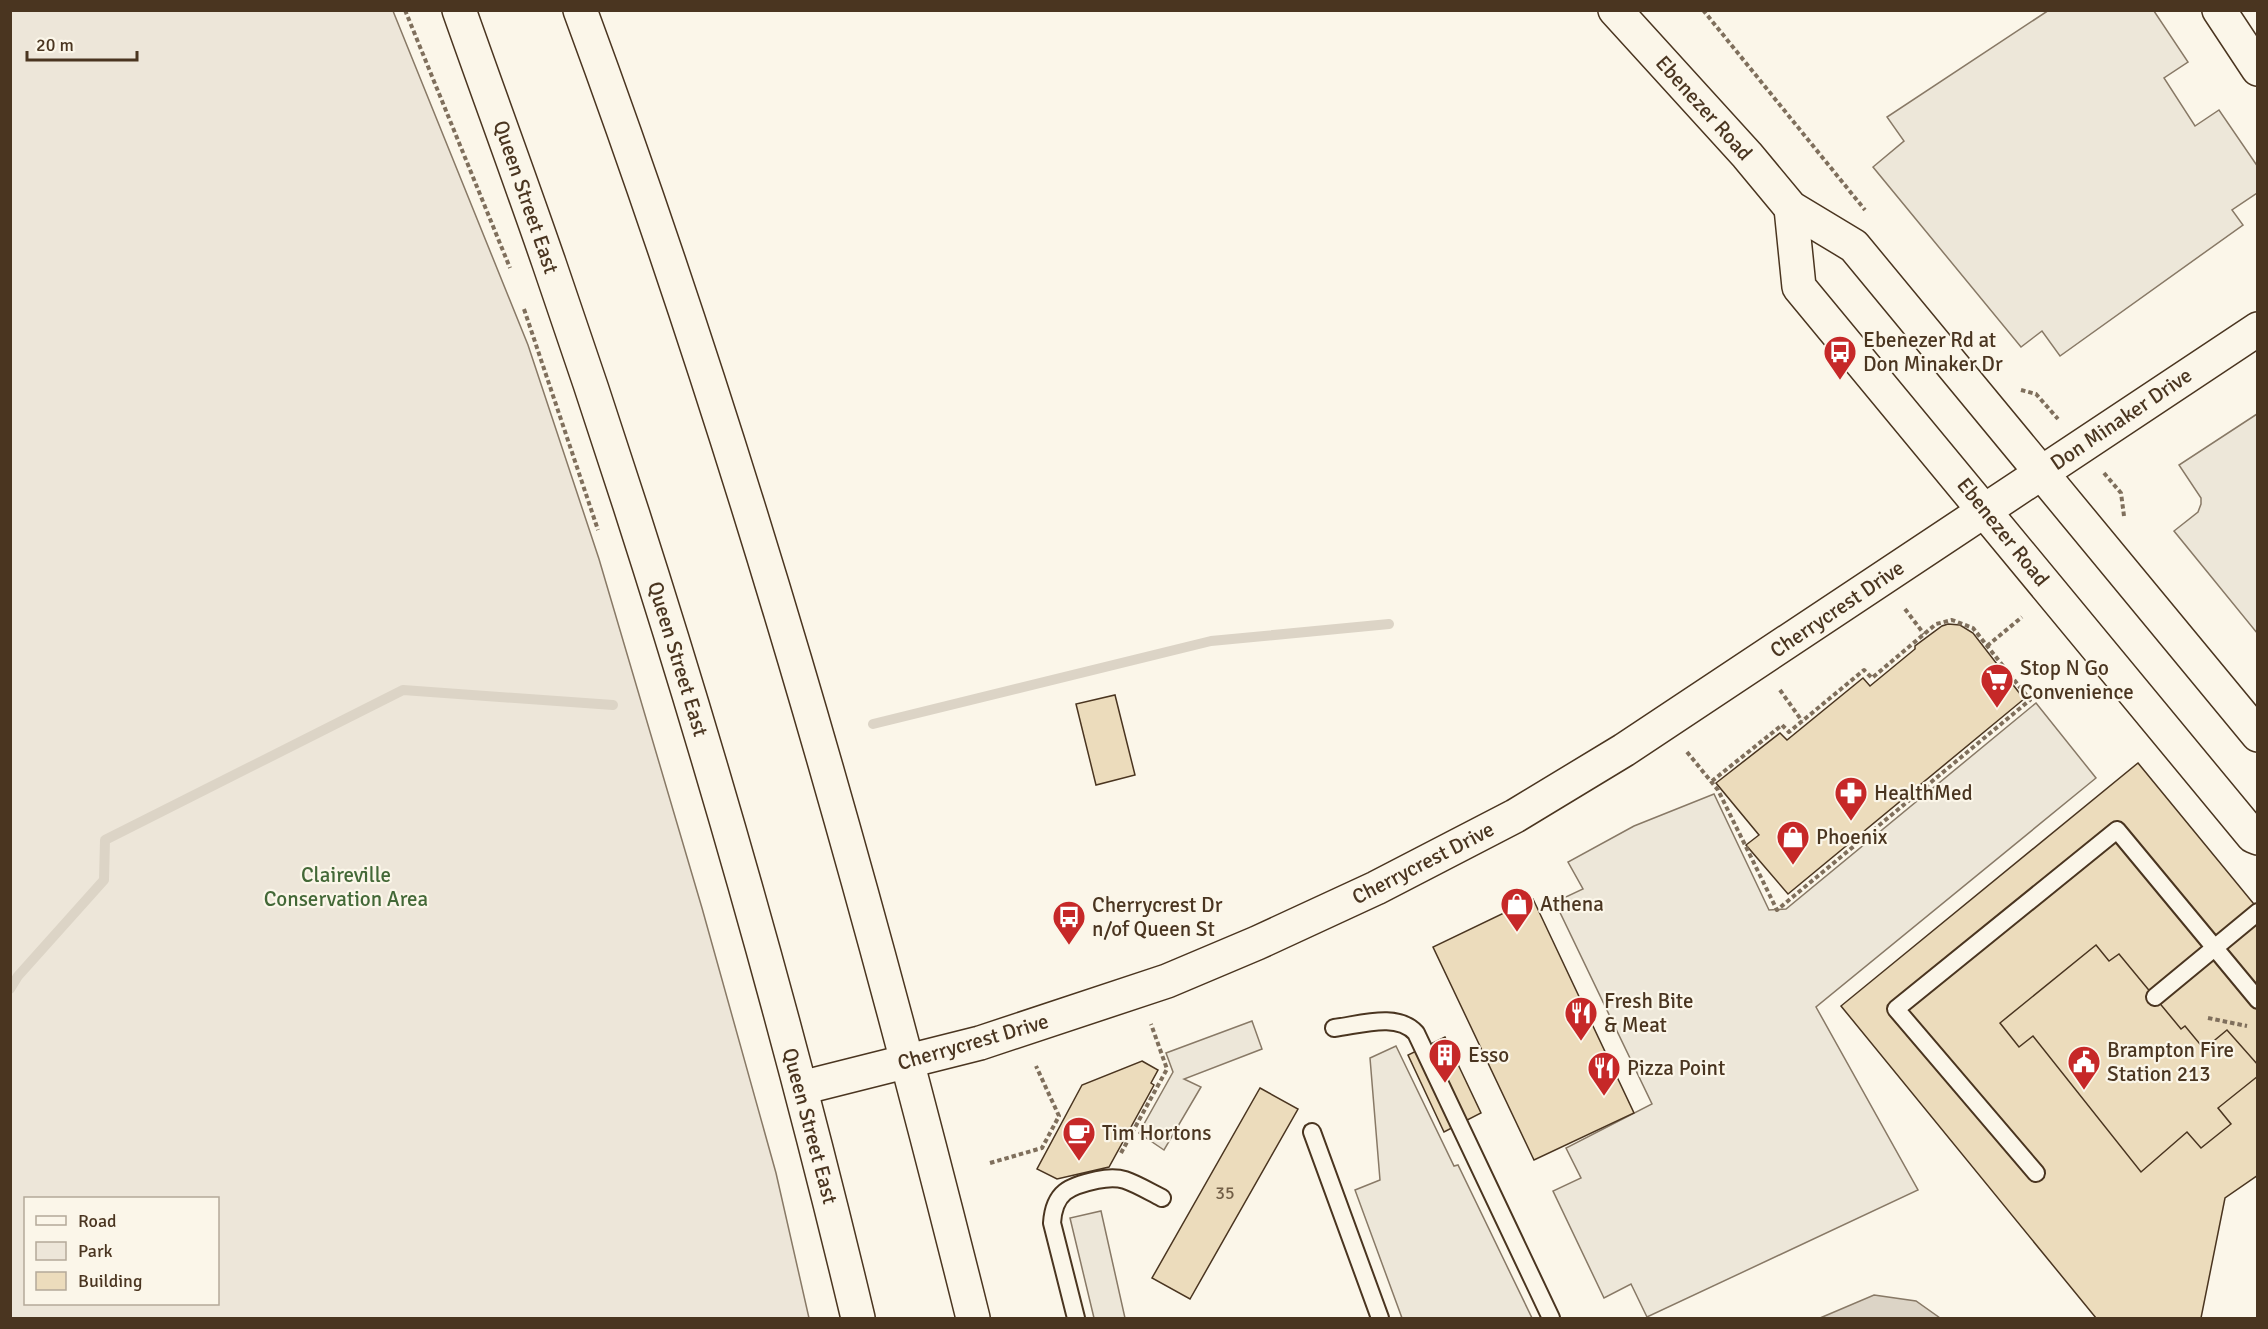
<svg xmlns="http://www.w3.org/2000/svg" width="2268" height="1329" viewBox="0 0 2268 1329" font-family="Signika,sans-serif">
<rect width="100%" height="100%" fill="#fbf6e9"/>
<path fill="#ede6d9" stroke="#887966" stroke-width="1.5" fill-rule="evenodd" d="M10 11H393L528 345 599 559 702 908 776 1173 809 1318H11ZM26 1198H218V1304H26Z"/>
<g fill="#ede7d9" stroke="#887966" stroke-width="1.5">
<polygon points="2049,10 2154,11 2188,62 2164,78 2195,126 2219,110 2258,167 2257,193 2232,210 2243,225 2060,356 2042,331 2021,347 1873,167 1904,141 1887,117"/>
<polygon points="2257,414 2257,633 2174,531 2198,512 2201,504 2201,498 2179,465"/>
<polygon points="2036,703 2096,778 1816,1007 1918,1190 1647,1317 1631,1284 1604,1298 1553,1191 1581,1178 1566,1148 1652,1104 1555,902 1583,889 1568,862 1634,826 1714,794 1769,910 1786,909"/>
<polygon points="1252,1021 1262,1049 1184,1079 1201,1087 1164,1150 1139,1133 1173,1072 1166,1053"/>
<polygon points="1396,1046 1454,1166 1458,1165 1532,1318 1402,1318 1355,1190 1380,1180 1370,1058"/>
<polygon points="1101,1211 1125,1318 1094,1318 1070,1218"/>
</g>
<polygon fill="#dcd4c6" stroke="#887966" stroke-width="1.5" points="1874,1295 1916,1301 1940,1318 1820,1318"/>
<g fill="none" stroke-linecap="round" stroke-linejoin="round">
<g stroke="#dcd4c6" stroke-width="10">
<polyline points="873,724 1211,641 1389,624"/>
<polyline points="10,989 18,976 104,880 105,840 403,690 613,705"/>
</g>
</g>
<g fill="#ecdcbc" stroke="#4a3520" stroke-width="1.5">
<polygon points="1948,624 1960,625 1973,633 2024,699 1788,894 1746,845 1759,835 1716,783 1780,733 1787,740 1863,678 1870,686 1915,649 1915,646 1942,626"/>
<polygon points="1115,695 1135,775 1096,785 1076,704"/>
<polygon points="2138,763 2258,909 2258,1175 2225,1198 2201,1318 2096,1318 1841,1006"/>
<polygon points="1533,899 1634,1113 1534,1160 1433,947"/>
<polygon points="2096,945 2109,961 2119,954 2181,1029 2185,1026 2204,1049 2227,1030 2258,1065 2258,1076 2218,1108 2231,1124 2201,1148 2187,1132 2141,1172 2033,1036 2019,1047 2000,1023"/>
<polygon points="1445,1037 1481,1113 1444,1132 1408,1055"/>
<polygon points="1142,1061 1158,1070 1151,1083 1154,1085 1109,1167 1057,1179 1037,1169 1082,1085"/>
<polygon points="1260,1088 1298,1109 1190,1299 1152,1278"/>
</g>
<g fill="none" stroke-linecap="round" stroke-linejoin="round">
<g stroke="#4a3520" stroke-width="20">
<g id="lane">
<polyline points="2155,997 2258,912"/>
<path d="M1334 1028C1360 1025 1397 1012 1416 1033L1551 1318"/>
<polyline points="1312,1132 1380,1318"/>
<polyline points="2036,1173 1896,1009 2117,830 2258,1000"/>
<path d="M1076 1318 1052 1223C1054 1192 1069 1186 1097 1180 1106 1178 1116 1177 1125 1180 1137 1184 1150 1192 1162 1198"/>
</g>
</g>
<g stroke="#4a3520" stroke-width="36">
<polyline id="street" points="2219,10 2258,69"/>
</g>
<g stroke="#4a3520" stroke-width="36">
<g id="secondary">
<polyline points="1615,10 1747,155 1791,208 1854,246 2258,735"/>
<polyline points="1791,208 1799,287 2253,836 2258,838"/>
<polyline points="801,1088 980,1043 1167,981 1257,943 1376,888 1515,816 1624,750 2258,329"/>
</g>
</g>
<g stroke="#4a3520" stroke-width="36">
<g id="primary">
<path d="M459 10C489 95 520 179 549 263 669 610 773 962 858 1318"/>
<path d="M580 10C738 438 863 877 973 1318"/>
</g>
</g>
<g stroke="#7f6f5c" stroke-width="4" stroke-dasharray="4.5 3" stroke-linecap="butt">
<polyline points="405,10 510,268"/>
<polyline points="1703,10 1865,210"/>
<polyline points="524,309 598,530"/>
<polyline points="2021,390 2036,394 2058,419"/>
<polyline points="2104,473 2121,493 2124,516"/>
<polyline points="1905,609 1924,634"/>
<polyline points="1987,646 2022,617"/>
<polyline points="1780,690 1802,721"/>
<polyline points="1687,752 1718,790 1777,910 2030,700 1973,628 1952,620 1936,624 1872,678 1864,670 1789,732 1782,725 1712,781"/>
<polyline points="2208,1018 2247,1026"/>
<polyline points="1121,1153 1167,1069 1151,1024"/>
<polyline points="990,1163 1042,1148 1059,1116 1036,1066"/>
</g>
<use href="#lane" stroke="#fbf6e9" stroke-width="16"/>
<use href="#street" stroke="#fbf6e9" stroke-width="33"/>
<use href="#secondary" stroke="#fbf6e9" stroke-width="33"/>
<use href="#primary" stroke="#fbf6e9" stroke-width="33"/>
</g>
<defs>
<g id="bus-pin" transform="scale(1.725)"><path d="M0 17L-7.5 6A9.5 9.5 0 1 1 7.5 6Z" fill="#c62828" stroke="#fbf6e9"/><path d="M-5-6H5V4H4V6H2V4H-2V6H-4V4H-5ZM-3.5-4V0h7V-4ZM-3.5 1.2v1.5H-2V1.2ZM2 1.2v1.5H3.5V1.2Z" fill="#fff"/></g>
<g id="supermarket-pin" transform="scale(1.725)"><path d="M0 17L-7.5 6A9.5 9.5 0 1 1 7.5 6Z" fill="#c62828" stroke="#fbf6e9"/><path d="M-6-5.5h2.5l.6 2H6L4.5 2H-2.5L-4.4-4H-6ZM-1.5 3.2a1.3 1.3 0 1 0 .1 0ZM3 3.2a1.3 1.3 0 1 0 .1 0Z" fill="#fff"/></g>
<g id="pharmacy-pin" transform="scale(1.725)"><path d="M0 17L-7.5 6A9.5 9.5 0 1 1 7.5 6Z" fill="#c62828" stroke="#fbf6e9"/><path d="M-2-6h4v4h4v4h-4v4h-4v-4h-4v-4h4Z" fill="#fff"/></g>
<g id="shop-pin" transform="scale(1.725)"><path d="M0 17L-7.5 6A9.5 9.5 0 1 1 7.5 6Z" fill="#c62828" stroke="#fbf6e9"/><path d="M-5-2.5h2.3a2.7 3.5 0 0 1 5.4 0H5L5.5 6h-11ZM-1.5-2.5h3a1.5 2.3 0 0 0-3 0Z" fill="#fff"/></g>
<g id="restaurant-pin" transform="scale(1.725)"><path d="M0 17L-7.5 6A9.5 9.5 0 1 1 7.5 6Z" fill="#c62828" stroke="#fbf6e9"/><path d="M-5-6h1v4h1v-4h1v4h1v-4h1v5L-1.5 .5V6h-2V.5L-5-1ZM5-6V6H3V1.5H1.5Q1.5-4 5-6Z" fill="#fff"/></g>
<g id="building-pin" transform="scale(1.725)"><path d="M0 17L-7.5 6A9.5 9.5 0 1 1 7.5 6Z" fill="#c62828" stroke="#fbf6e9"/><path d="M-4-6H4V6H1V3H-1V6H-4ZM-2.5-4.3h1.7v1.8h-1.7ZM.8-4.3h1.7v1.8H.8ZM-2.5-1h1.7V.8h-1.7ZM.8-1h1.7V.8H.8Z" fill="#fff"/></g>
<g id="civic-pin" transform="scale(1.725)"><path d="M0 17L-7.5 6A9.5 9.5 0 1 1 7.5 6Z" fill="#c62828" stroke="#fbf6e9"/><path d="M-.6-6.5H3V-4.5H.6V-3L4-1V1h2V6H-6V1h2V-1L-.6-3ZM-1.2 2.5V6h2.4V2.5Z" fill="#fff"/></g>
<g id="cafe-pin" transform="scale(1.725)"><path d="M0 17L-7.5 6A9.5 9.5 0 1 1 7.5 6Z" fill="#c62828" stroke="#fbf6e9"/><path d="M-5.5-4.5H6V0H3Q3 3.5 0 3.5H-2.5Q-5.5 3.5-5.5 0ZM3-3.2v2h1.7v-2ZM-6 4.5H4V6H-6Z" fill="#fff"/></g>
</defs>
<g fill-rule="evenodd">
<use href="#bus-pin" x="1840" y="352"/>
<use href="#supermarket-pin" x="1997" y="680"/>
<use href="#pharmacy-pin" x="1851" y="793"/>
<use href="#shop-pin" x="1793" y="837"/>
<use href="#shop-pin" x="1517" y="904"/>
<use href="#bus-pin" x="1069" y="917"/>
<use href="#restaurant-pin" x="1581" y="1013"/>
<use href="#building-pin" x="1445" y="1055"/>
<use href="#civic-pin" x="2084" y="1062"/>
<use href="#restaurant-pin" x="1604" y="1068"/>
<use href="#cafe-pin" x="1079" y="1133"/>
</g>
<g text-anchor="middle" stroke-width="4.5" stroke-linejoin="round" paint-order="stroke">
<g font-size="18" fill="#725f47">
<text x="1225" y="1199">35</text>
</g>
<g font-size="21" fill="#4a3520" stroke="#fbf6e9">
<text transform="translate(1704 108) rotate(48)" y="7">Ebenezer Road</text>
<text transform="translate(526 197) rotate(71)" y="7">Queen Street East</text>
<text transform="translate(2121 419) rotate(-34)" y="7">Don Minaker Drive</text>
<text transform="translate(2003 532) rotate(51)" y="7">Ebenezer Road</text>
<text transform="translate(1837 609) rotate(-34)" y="7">Cherrycrest Drive</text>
<text transform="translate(678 659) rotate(73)" y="7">Queen Street East</text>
<text transform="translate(1423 863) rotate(-27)" y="7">Cherrycrest Drive</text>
<text transform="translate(973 1042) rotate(-16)" y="7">Cherrycrest Drive</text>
<text transform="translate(810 1126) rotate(75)" y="7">Queen Street East</text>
</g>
<g font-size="21" fill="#4a3520" stroke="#fbf6e9" text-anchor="start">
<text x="1863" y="347">Ebenezer Rd at<tspan x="1863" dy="24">Don Minaker Dr</tspan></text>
<text x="2020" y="675">Stop N Go<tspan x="2020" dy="24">Convenience</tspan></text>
<text x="1874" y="800">HealthMed</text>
<text x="1816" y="844">Phoenix</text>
<text x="1540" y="911">Athena</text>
<text x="1092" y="912">Cherrycrest Dr<tspan x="1092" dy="24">n/of Queen St</tspan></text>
<text x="1604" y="1008">Fresh Bite<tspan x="1604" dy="24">&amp; Meat</tspan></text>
<text x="2107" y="1057">Brampton Fire<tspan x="2107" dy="24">Station 213</tspan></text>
<text x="1468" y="1062">Esso</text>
<text x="1627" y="1075">Pizza Point</text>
<text x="1102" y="1140">Tim Hortons</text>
</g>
<g font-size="21" fill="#436837" stroke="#fbf6e9">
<text x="346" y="882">Claireville<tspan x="346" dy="24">Conservation Area</tspan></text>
</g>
</g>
<rect width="2268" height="1329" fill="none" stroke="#4a3520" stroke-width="24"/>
<rect x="24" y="1197" width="195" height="108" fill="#fbf6e9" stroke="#b4a999" stroke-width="1.5"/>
<rect x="36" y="1216" width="30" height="9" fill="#fbf6e9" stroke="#b4a999" stroke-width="1.5"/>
<text x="78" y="1227" font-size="18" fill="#4a3520">Road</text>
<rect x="36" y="1242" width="30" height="18" fill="#ede6d9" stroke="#b4a999" stroke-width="1.5"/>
<text x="78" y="1257" font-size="18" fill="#4a3520">Park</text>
<rect x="36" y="1272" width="30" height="18" fill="#ecdcbc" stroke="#b4a999" stroke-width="1.5"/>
<text x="78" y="1287" font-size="18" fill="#4a3520">Building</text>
<path d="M27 51v9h110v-9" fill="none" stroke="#4a3520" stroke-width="3"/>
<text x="36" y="51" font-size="18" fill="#4a3520" stroke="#fbf6e9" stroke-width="4.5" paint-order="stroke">20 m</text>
</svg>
